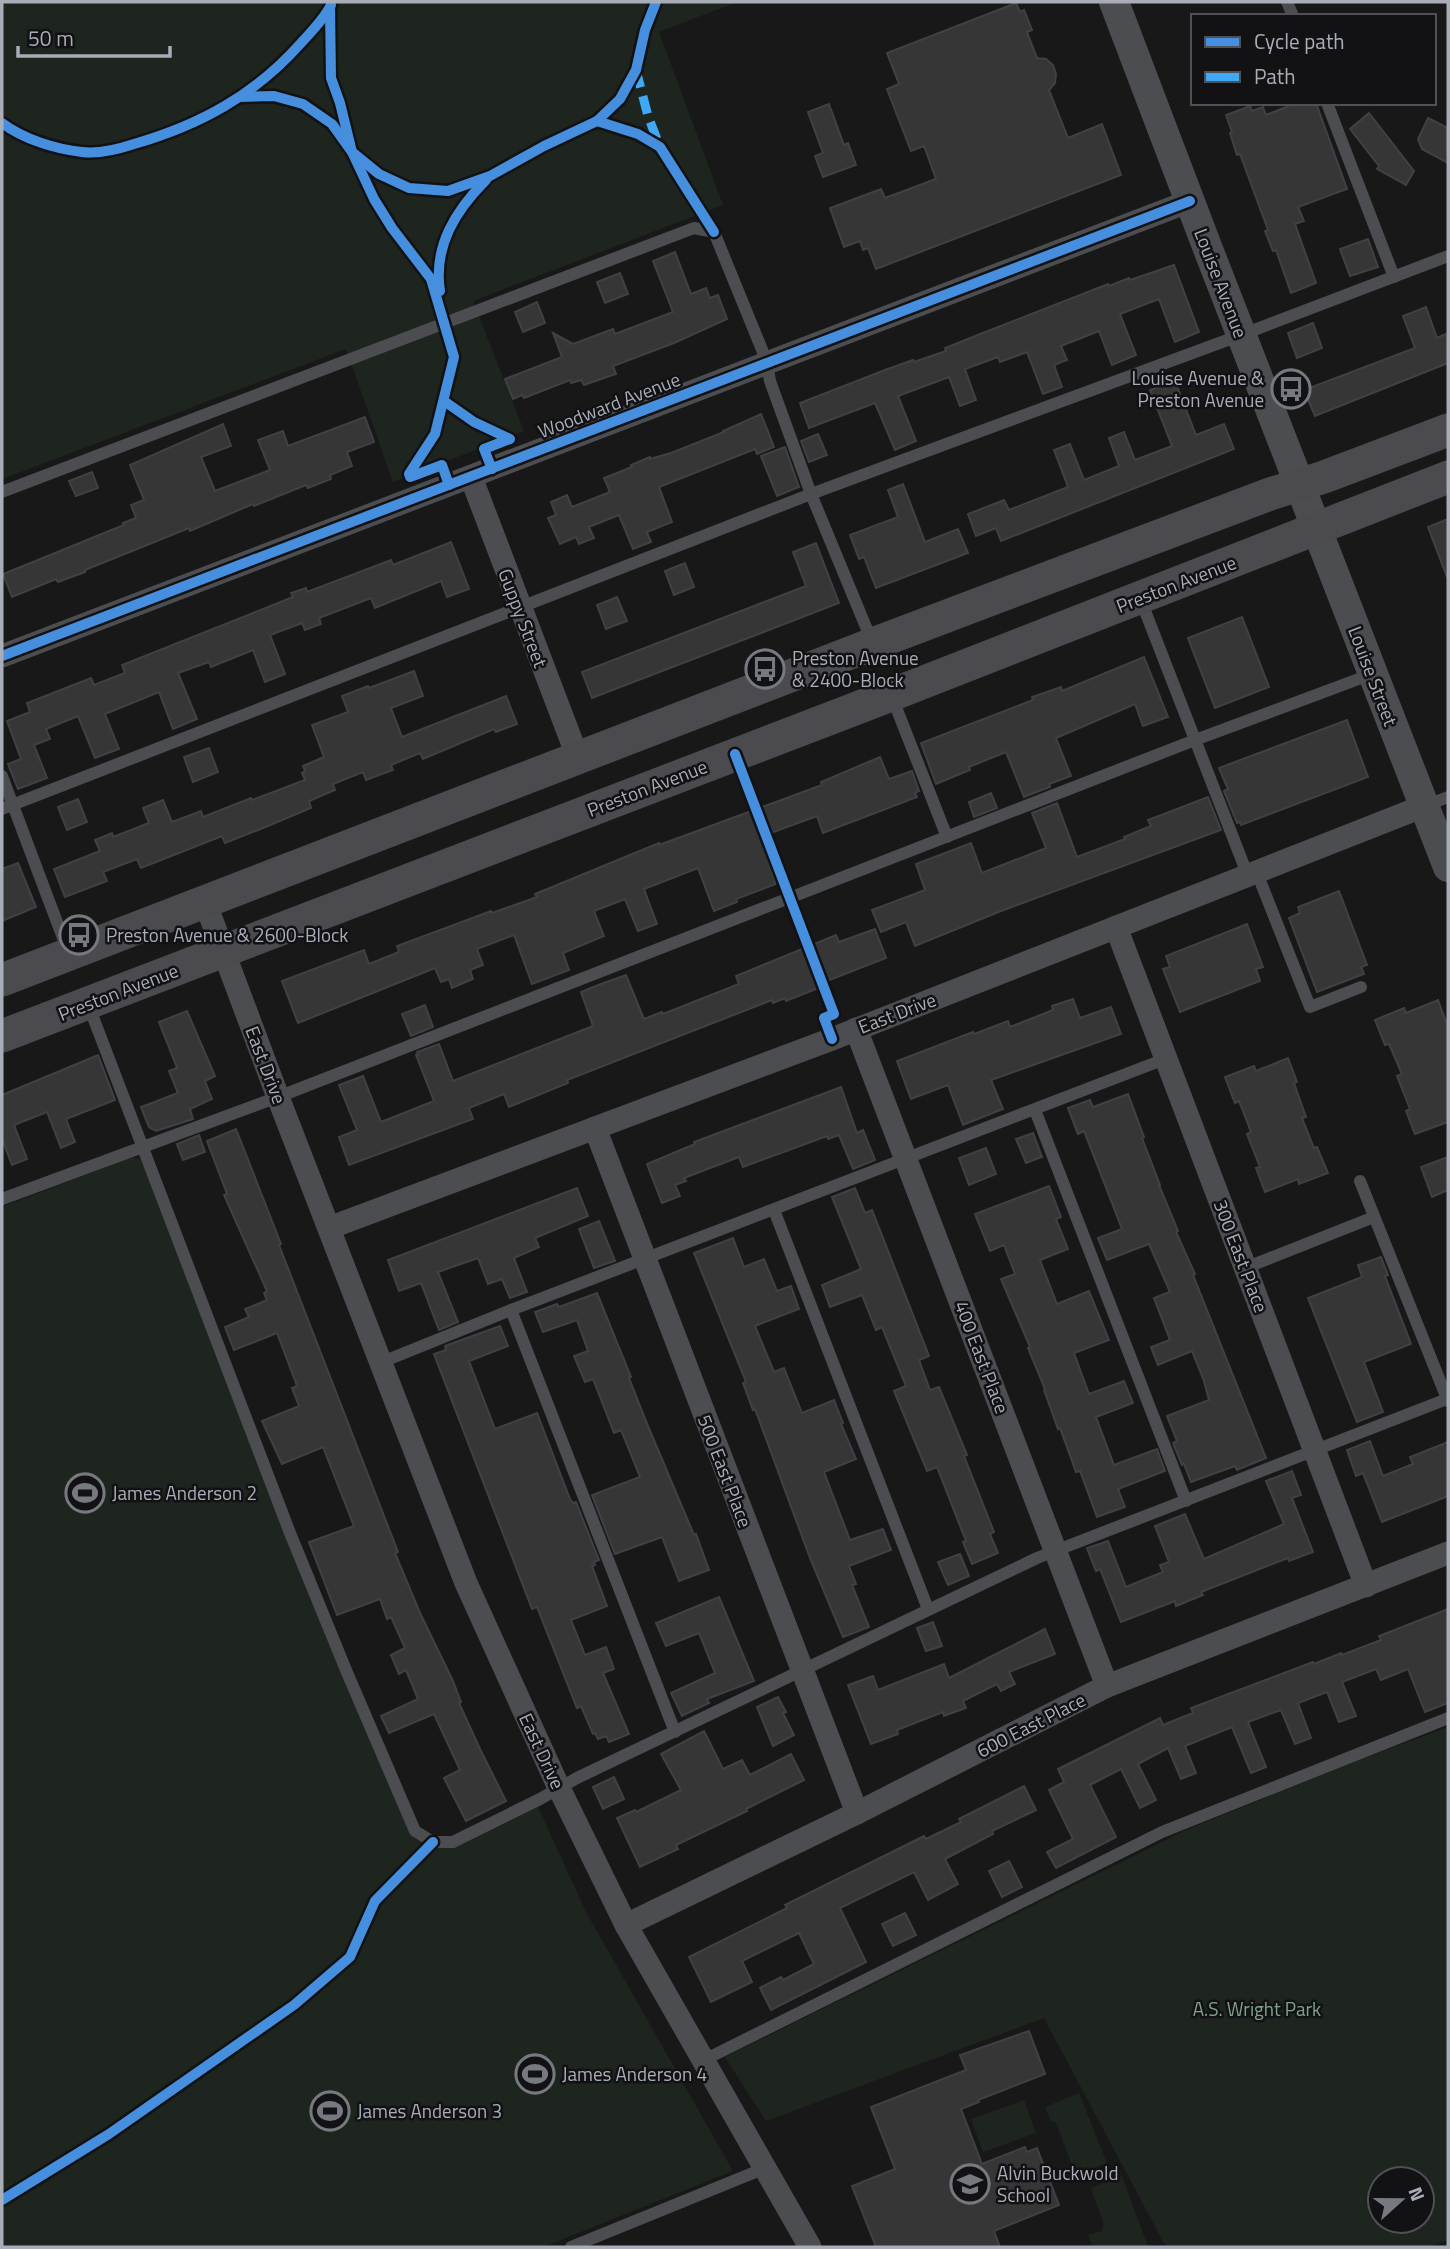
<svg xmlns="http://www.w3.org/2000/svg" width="1450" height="2249" viewBox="0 0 1450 2249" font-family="'Titillium Web',sans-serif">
<rect width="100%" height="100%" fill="#181818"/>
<g fill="#1e251f" fill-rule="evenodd">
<polygon points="2,2 737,2 659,32 723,205 473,301 524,431 393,482 346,349 2,479"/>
<polygon points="132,1157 140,1159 147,1164 413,1837 437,1848 457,1847 538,1807 586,1912 733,2171 543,2247 2,2247 2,1207"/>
<path d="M1448 1727V2240L1430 2247H1166L1044 2018 766 2121 725 2057 1184 1831 1354 1762ZM1380 2179H1422V2221H1380Z"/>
<polygon points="1079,2093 1107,2163 1076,2175 1055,2121 1051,2122 1045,2107"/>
<polygon points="1024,2100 1036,2133 983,2152 971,2119"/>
<polygon points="1122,2176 1148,2247 1093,2247 1088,2235 1102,2231 1104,2225 1091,2188"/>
</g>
<g fill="#363637" stroke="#404144" stroke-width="2">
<polygon points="1016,3 1020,12 1024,10 1032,30 1027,32 1037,58 1046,59 1053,65 1056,74 1055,83 1049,90 1068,138 1102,124 1121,175 876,269 868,248 863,250 860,241 844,247 830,208 881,189 885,198 936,179 924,146 911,151 887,89 899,84 887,53"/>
<polygon points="1296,103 1316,103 1347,189 1298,207 1304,221 1295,224 1316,283 1291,293 1276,250 1273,251 1265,231 1268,230 1240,154 1237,155 1230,133 1232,132 1226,115 1250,106 1252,111 1263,107 1266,115"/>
<polygon points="829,104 844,145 848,143 856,165 823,177 815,156 823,153 808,112"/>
<polygon points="1369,113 1414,171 1406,185 1377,169 1379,166 1350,129"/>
<polygon points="1428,118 1448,128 1448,163 1422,149 1418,139"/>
<polygon points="1368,239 1378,267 1350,276 1340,249"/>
<polygon points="675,252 691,294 706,288 710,298 718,295 727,319 674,343 613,366 616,374 584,385 581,380 571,383 570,380 524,398 522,395 513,399 505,379 562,357 553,333 573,344 613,329 615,334 673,312 653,261"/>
<polygon points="1174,265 1199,332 1175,342 1159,299 1120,314 1136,355 1112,365 1099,331 1061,346 1067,360 1054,365 1062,387 1043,394 1027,352 1000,362 998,357 965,369 976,400 960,406 949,377 898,396 916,441 895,450 875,403 809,428 800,403 885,370 913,360 914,362 946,351 945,348 988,331 1108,284 1109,286 1129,278 1130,280"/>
<polygon points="620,273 628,294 605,303 597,282"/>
<polygon points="537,302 545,323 523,332 515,312"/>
<polygon points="1426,307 1437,338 1448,333 1448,363 1315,416 1304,390 1415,348 1403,316"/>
<polygon points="1313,323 1322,348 1297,358 1288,333"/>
<polygon points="1175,381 1196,435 1224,424 1234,449 1001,541 996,528 976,536 968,514 1004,500 1009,510 1068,487 1054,450 1070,444 1084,480 1119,466 1109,438 1124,432 1135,460 1172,446 1150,390"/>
<polygon points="761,414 774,447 757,454 755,449 659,487 672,522 647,532 651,542 633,549 619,515 589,527 594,538 579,544 576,537 560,544 548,518 556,515 551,502 567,495 572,507 610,492 604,478 632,467 631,465 650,457 650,459 671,453 724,432 723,431"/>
<polygon points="365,417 374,442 347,452 352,466 330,475 331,479 308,488 306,485 254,506 253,504 190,531 189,528 85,570 85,572 58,582 56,579 12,597 3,574 124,525 123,523 136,518 131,505 144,500 130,465 223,424 231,446 201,457 215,491 270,470 258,440 283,431 288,446"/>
<polygon points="818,434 827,455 809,462 801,441"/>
<polygon points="785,447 799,487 777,496 761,456"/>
<polygon points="92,472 98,488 76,496 69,481"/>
<polygon points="903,484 925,542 958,529 968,553 876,588 864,557 859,559 850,535 898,517 888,490"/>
<polygon points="1448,519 1448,577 1447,577 1428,527"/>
<polygon points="451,542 469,589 447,597 441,581 375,608 371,598 319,618 321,624 305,630 302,623 270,635 285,674 265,682 253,650 211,667 209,662 178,673 197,719 173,729 159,692 105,714 119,749 95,758 78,716 46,729 50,739 34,745 47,778 18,789 8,764 21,759 7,721 30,712 27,703 91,678 94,685 125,673 122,665 293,597 291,593 306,588 307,592 391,560 393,565"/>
<polygon points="816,543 839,603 592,698 582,672 806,586 793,552"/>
<polygon points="685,563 694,587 674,595 665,571"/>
<polygon points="617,597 627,621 606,629 597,605"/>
<polygon points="1242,617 1269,687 1215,708 1188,638"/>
<polygon points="1144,657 1168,717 1143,726 1135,704 1056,738 1071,776 1049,784 1050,787 1026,796 1024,797 1006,752 969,767 970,770 936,784 921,743 1033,700 1032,697 1061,687 1062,691"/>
<polygon points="414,671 423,696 391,708 402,737 506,696 517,724 496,732 494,729 423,759 420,753 391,765 393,770 366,780 363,772 333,784 335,790 309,801 311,808 263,828 225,843 222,836 141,868 137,859 103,872 107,881 65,897 54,869 100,851 95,840 112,833 113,837 149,823 143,808 163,800 172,822 201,811 203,817 251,798 252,800 305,780 302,773 305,771 303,766 324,757 312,725 348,712 342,696 368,686 369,688"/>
<polygon points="1347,720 1368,777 1241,825 1240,822 1237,823 1224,791 1228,789 1219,768"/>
<polygon points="209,748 218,772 193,782 184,757"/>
<polygon points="880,757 889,779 912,771 919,791 915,793 917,797 823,833 817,816 760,837 776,884 736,899 737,902 714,911 698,868 644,889 657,924 638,931 625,899 594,911 604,936 563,953 569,970 532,984 514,935 477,949 483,965 470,970 473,979 452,988 449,979 441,982 435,968 298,1023 282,981 364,950 369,964 399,952 397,946 491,911 492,913 537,897 535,894 659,843 659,845 822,785 821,782"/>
<polygon points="991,793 997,808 974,817 969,802"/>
<polygon points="1208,797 1221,830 1001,911 915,946 906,922 881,932 872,910 925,890 916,864 971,843 982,873 1046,848 1032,813 1057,803 1077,857 1125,839 1124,837 1151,826 1148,820"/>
<polygon points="78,799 87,822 67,830 58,807"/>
<polygon points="18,863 36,907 2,921 2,869"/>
<polygon points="1339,891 1367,965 1361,967 1364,974 1317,992 1289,918 1300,913 1298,907"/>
<polygon points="1247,924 1263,967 1256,969 1260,981 1180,1012 1163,969 1170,967 1166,956"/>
<polygon points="875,929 886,958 819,984 821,987 786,1001 785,998 773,1003 772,1000 567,1080 568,1083 509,1107 504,1094 469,1108 473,1119 349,1165 339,1137 357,1130 339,1085 363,1076 381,1122 434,1101 416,1055 418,1055 417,1052 439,1044 453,1081 593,1026 581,992 601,984 626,975 644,1019 662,1012 663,1014 739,984 736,976 836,935 839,942"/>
<polygon points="1073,999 1080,1018 1111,1007 1121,1034 991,1080 1003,1109 963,1125 948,1085 911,1099 897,1061 973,1032 974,1034 1008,1021 1010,1027 1053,1010 1052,1006"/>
<polygon points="1438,1000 1448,1027 1448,1122 1415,1134 1406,1111 1410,1109 1397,1076 1402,1074 1389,1044 1385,1045 1375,1020 1404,1008 1406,1013"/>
<polygon points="425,1005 433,1027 411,1036 402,1014"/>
<polygon points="187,1011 215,1076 205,1081 212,1099 190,1109 193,1119 156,1131 149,1127 141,1107 178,1093 169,1071 177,1068 159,1022"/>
<polygon points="98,1055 115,1100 66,1119 75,1142 61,1148 47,1112 14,1125 27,1159 12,1165 2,1139 2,1095"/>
<polygon points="1288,1058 1297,1082 1294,1083 1306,1117 1302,1118 1314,1148 1317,1147 1328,1173 1299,1184 1298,1179 1265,1192 1256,1168 1260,1167 1247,1134 1251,1132 1239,1101 1235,1103 1225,1077 1254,1066 1256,1071"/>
<polygon points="841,1087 857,1133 863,1130 875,1160 853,1169 839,1135 828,1139 827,1136 743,1167 739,1157 684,1178 686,1181 675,1185 680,1196 662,1203 647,1164 695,1144 694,1142"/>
<polygon points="1128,1094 1144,1137 1142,1138 1160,1185 1159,1185 1178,1231 1176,1232 1195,1274 1193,1275 1266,1458 1237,1470 1235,1466 1191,1482 1184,1464 1182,1465 1173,1443 1177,1441 1167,1416 1209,1400 1204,1381 1192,1351 1158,1365 1151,1347 1170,1340 1154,1298 1170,1292 1149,1244 1107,1260 1098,1238 1122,1229 1084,1131 1078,1134 1068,1108 1090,1100 1093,1107"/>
<polygon points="236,1129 281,1244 279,1245 398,1552 395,1553 420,1613 453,1681 461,1702 459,1703 480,1749 506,1801 466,1821 444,1778 460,1770 434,1714 389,1733 381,1716 418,1699 406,1670 399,1674 391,1655 405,1648 391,1617 387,1619 380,1599 337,1615 309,1542 354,1526 323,1447 282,1464 262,1421 299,1406 292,1388 297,1386 277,1333 234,1350 225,1327 249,1317 245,1309 267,1300 264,1293 267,1291 224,1195 227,1194 207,1141"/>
<polygon points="1033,1133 1042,1157 1026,1163 1016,1139"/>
<polygon points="199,1135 205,1152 183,1160 177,1144"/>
<polygon points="986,1148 996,1174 969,1185 959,1158"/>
<polygon points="1448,1157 1448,1190 1432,1197 1421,1167"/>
<polygon points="1049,1186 1061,1217 1056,1219 1068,1249 1040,1260 1057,1304 1089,1291 1109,1340 1074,1353 1089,1394 1124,1381 1133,1403 1096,1417 1114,1465 1157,1449 1165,1471 1118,1489 1125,1507 1097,1517 1080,1471 1076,1472 1060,1428 1058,1429 1044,1390 1045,1389 1028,1348 1030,1347 1001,1279 1015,1274 1004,1245 990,1251 975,1214"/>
<polygon points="577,1188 588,1216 535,1238 539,1247 514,1258 527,1292 510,1298 502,1279 488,1284 478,1258 438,1272 458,1322 439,1330 421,1283 399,1291 388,1260"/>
<polygon points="855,1188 865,1213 872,1210 885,1243 929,1356 919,1360 930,1390 939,1387 967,1455 964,1456 994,1532 990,1534 998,1553 972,1564 963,1542 966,1541 937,1467 927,1471 894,1391 906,1386 882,1327 876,1330 862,1295 830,1307 822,1285 861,1269 832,1197"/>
<polygon points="599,1221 615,1261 594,1268 579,1229"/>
<polygon points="733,1238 744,1267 764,1259 777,1291 791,1286 799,1309 755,1326 774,1372 784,1368 802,1413 834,1400 843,1423 841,1424 856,1459 824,1472 850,1540 883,1529 891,1550 849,1566 856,1584 852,1585 869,1627 843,1637 810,1558 755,1409 753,1410 743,1383 746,1382 694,1253"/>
<polygon points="1381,1257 1388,1275 1385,1276 1411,1344 1364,1362 1383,1412 1357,1422 1308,1298 1362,1277 1358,1265"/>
<polygon points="597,1293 631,1377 629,1378 648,1426 694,1535 696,1534 709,1570 679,1581 662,1537 615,1554 592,1495 640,1477 621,1430 614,1433 593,1379 585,1382 574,1356 588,1351 577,1320 543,1332 535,1312 557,1304 559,1307"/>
<polygon points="500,1326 508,1346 469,1361 495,1429 537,1413 570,1499 573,1503 576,1502 599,1560 594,1562 595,1565 592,1566 607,1606 571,1620 585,1655 606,1647 614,1669 603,1673 629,1734 609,1742 606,1736 598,1739 595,1733 593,1734 581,1706 577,1708 537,1607 532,1609 434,1354 446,1350 445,1346"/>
<polygon points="1370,1441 1383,1476 1413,1464 1410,1457 1448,1442 1448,1496 1382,1522 1363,1473 1356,1476 1347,1450"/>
<polygon points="1292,1471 1301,1495 1292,1498 1313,1552 1289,1561 1288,1558 1201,1592 1203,1595 1176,1606 1175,1601 1121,1622 1100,1569 1096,1571 1087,1548 1108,1541 1126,1587 1163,1572 1160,1565 1169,1562 1155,1526 1185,1514 1204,1559 1284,1524 1266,1481"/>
<polygon points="960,1554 969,1576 948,1585 938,1562"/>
<polygon points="719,1597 754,1681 707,1699 709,1703 682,1716 671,1693 715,1673 699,1633 666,1646 656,1623"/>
<polygon points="1448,1609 1448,1703 1425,1712 1408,1669 1381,1680 1376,1669 1342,1682 1356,1716 1339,1722 1327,1692 1298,1703 1311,1738 1295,1744 1281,1710 1248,1722 1266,1767 1251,1773 1232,1727 1185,1746 1196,1773 1181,1779 1168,1748 1138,1764 1156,1800 1140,1808 1121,1769 1090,1785 1116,1837 1056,1868 1047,1852 1073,1839 1049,1790 1064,1782 1058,1769 1160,1718 1163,1725 1193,1713 1191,1708 1313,1662 1314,1664 1341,1653 1342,1655 1381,1640 1379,1636"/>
<polygon points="933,1622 942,1646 926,1651 917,1628"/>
<polygon points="1045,1629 1055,1654 1009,1672 1015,1684 1001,1691 997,1684 963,1701 966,1708 944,1716 943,1712 897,1730 898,1734 871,1744 848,1685 873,1676 878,1690 944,1664 949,1678"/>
<polygon points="778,1697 786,1712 783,1713 794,1735 773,1746 757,1707"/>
<polygon points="704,1731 723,1769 742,1760 750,1775 791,1754 804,1780 746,1809 747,1811 676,1845 678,1849 640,1867 617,1818 635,1810 636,1812 681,1790 661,1754"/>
<polygon points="614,1777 624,1799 603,1809 593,1787"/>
<polygon points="1024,1786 1036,1810 992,1831 993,1834 945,1859 958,1884 928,1900 914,1872 840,1908 866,1962 771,2010 760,1988 781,1977 783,1980 814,1964 799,1933 742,1961 752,1982 711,2002 689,1957 787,1908 785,1905 924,1836 926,1839 961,1822 959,1819"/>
<polygon points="1009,1861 1022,1887 1002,1897 989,1871"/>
<polygon points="905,1913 916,1935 893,1946 882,1924"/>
<polygon points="1029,2031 1045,2074 978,2100 979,2102 961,2109 982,2164 1025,2147 1027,2152 1037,2148 1059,2205 994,2231 1000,2247 876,2247 852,2186 895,2169 871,2107 966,2070 960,2055"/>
</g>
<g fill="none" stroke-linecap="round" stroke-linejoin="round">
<g stroke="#4c4d51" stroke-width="12">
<polyline points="1287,2 1293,16"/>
<polyline points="1327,103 1394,277"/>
<polyline points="2,492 694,228 714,232 767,362 770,381 811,494 873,644"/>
<polyline points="1140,598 1248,876"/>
<polyline points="892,697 947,837"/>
<polyline points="2,776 69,954"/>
<polyline points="1424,806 1448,797"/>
<polyline points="2,809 811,494 1241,335 1448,256"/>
<polyline points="1257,873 1310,1007 1361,987"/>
<polyline points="88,1004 290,1533 346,1670 415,1831 433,1842 453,1842 540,1799 577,1778 1037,1558 1447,1399"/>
<polyline points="1035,1110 1186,1501"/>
<polyline points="1360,1181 1448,1401"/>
<polyline points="2,1199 278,1097 1195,740 1372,674"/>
<polyline points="774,1210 928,1609"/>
<polyline points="1245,1268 1374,1217"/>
<polyline points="511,1310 675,1732"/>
<polyline points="382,1362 511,1310 1165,1059"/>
<polyline points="702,2061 1162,1832 1448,1718"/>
<polyline points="571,2247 765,2168"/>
</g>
<g stroke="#4c4d51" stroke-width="23">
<polyline points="471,477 578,758"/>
<polyline points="2,656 1190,201"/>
<polyline points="205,902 278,1097 466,1583 559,1788 626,1925 810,2247"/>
<polyline points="1116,927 1366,1586"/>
<polyline points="856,1029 1107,1686"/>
<polyline points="595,1128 857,1813"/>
<polyline points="329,1228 832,1039 1424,806"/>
<polyline points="626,1925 857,1813 1107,1686 1448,1553"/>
</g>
<polyline stroke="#4c4d51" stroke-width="30" points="1114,2 1208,249 1448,867"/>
<g stroke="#4b4b4f" stroke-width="33">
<polyline points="2,980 873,644 1270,494 1324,477 1448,430"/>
<polyline points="2,1036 891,695 1448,477"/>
</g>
<polyline stroke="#3fa9f5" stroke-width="9" stroke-dasharray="18 9" stroke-linecap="butt" points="636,70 648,116 660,147"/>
<g stroke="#121214" stroke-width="15">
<g id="cycleway">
<polyline points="330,8 331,78 340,103 352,152 379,174 409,188 448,191 490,176 544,146 597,121 620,99 636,70 645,30 656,2"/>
<polyline points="240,97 274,96 303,104 332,124 352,152 374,199 392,228 431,279 454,357 435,434 409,474 410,477 442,465 449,485"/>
<polyline points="597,121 638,134 660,147 714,232"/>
<path d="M2 123C23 139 55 149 82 152 98 154 119 149 134 144 200 125 255 95 301 43 312 31 324 19 331 5"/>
<path d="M440 291C433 246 456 210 486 180"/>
<polyline points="444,401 474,422 510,439 484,449 492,469"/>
<polyline points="2,656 1190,201"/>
<polyline points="735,754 834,1014 824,1018 832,1039"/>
<polyline points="2,2200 109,2134 294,2005 350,1957 375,1901 433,1842"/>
</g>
</g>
<use href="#cycleway" stroke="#468fdf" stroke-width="10"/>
</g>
<defs>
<g id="bus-ring" transform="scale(2.0125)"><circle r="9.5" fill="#121214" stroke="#767980" stroke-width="1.5"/><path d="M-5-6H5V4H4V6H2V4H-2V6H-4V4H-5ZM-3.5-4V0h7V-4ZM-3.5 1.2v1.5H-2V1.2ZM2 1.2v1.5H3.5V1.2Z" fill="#767980"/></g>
<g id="stadium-ring" transform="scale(2.0125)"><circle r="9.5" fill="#121214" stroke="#767980" stroke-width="1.5"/><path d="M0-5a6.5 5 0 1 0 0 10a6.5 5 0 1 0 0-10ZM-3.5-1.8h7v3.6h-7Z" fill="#767980"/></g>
<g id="school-ring" transform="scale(2.0125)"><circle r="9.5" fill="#121214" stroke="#767980" stroke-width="1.5"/><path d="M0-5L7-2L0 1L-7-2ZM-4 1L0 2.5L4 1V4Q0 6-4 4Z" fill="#767980"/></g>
</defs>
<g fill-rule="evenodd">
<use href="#bus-ring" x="1291" y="389"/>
<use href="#bus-ring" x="765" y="669"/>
<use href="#bus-ring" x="79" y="935"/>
<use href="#stadium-ring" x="85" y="1493"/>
<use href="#stadium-ring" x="535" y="2074"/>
<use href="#stadium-ring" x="330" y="2111"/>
<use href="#school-ring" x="970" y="2184"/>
</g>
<g text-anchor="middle" stroke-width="5" stroke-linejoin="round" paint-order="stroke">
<g font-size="19" fill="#a9adb8" stroke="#121214">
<text transform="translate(1221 283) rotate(69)" y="7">Louise Avenue</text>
<text transform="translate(609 405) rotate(-21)" y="7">Woodward Avenue</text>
<text transform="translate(1176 584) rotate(-21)" y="7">Preston Avenue</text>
<text transform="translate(523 618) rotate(69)" y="7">Guppy Street</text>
<text transform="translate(1373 676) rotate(69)" y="7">Louise Street</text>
<text transform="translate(647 788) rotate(-21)" y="7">Preston Avenue</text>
<text transform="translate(118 992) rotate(-21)" y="7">Preston Avenue</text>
<text transform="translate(897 1013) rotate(-21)" y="7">East Drive</text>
<text transform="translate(266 1065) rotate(69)" y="7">East Drive</text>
<text transform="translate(1241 1256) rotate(69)" y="7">300 East Place</text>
<text transform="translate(982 1357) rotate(69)" y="7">400 East Place</text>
<text transform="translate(725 1471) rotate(69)" y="7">500 East Place</text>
<text transform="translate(1031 1725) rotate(-27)" y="7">600 East Place</text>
<text transform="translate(542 1751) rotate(65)" y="7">East Drive</text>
</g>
<g font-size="19" fill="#a9adb8" stroke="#121214" text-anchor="start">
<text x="1264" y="385" text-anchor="end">Louise Avenue &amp;<tspan x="1264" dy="22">Preston Avenue</tspan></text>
<text x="792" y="665">Preston Avenue<tspan x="792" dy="22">&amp; 2400-Block</tspan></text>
<text x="106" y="942">Preston Avenue &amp; 2600-Block</text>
<text x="112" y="1500">James Anderson 2</text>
<text x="562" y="2081">James Anderson 4</text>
<text x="357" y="2118">James Anderson 3</text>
<text x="997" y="2180">Alvin Buckwold<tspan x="997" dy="22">School</tspan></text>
</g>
<g font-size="19" fill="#81a285" stroke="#121214">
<text x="1257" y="2016">A.S. Wright Park</text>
</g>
</g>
<rect width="1450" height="2249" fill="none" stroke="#a9adb8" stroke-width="7"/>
<rect x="1191" y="14" width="245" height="91" fill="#121214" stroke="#4e5056" stroke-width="2"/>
<rect x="1205" y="37" width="35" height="10" fill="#468fdf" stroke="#4e5056" stroke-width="2"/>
<text x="1254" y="49" font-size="21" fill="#a9adb8">Cycle path</text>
<rect x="1205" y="72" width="35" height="10" fill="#3fa9f5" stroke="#4e5056" stroke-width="2"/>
<text x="1254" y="84" font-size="21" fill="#a9adb8">Path</text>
<g transform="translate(1401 2200) rotate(69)"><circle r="33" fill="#121214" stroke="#4e5056" stroke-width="2"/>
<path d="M0-5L12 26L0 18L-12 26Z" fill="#767980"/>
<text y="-10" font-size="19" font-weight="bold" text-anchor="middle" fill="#a9adb8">N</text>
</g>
<path d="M18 46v10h152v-10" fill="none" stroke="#a9adb8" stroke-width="3.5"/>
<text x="28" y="46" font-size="21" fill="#a9adb8" stroke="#121214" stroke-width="5" paint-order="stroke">50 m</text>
</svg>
